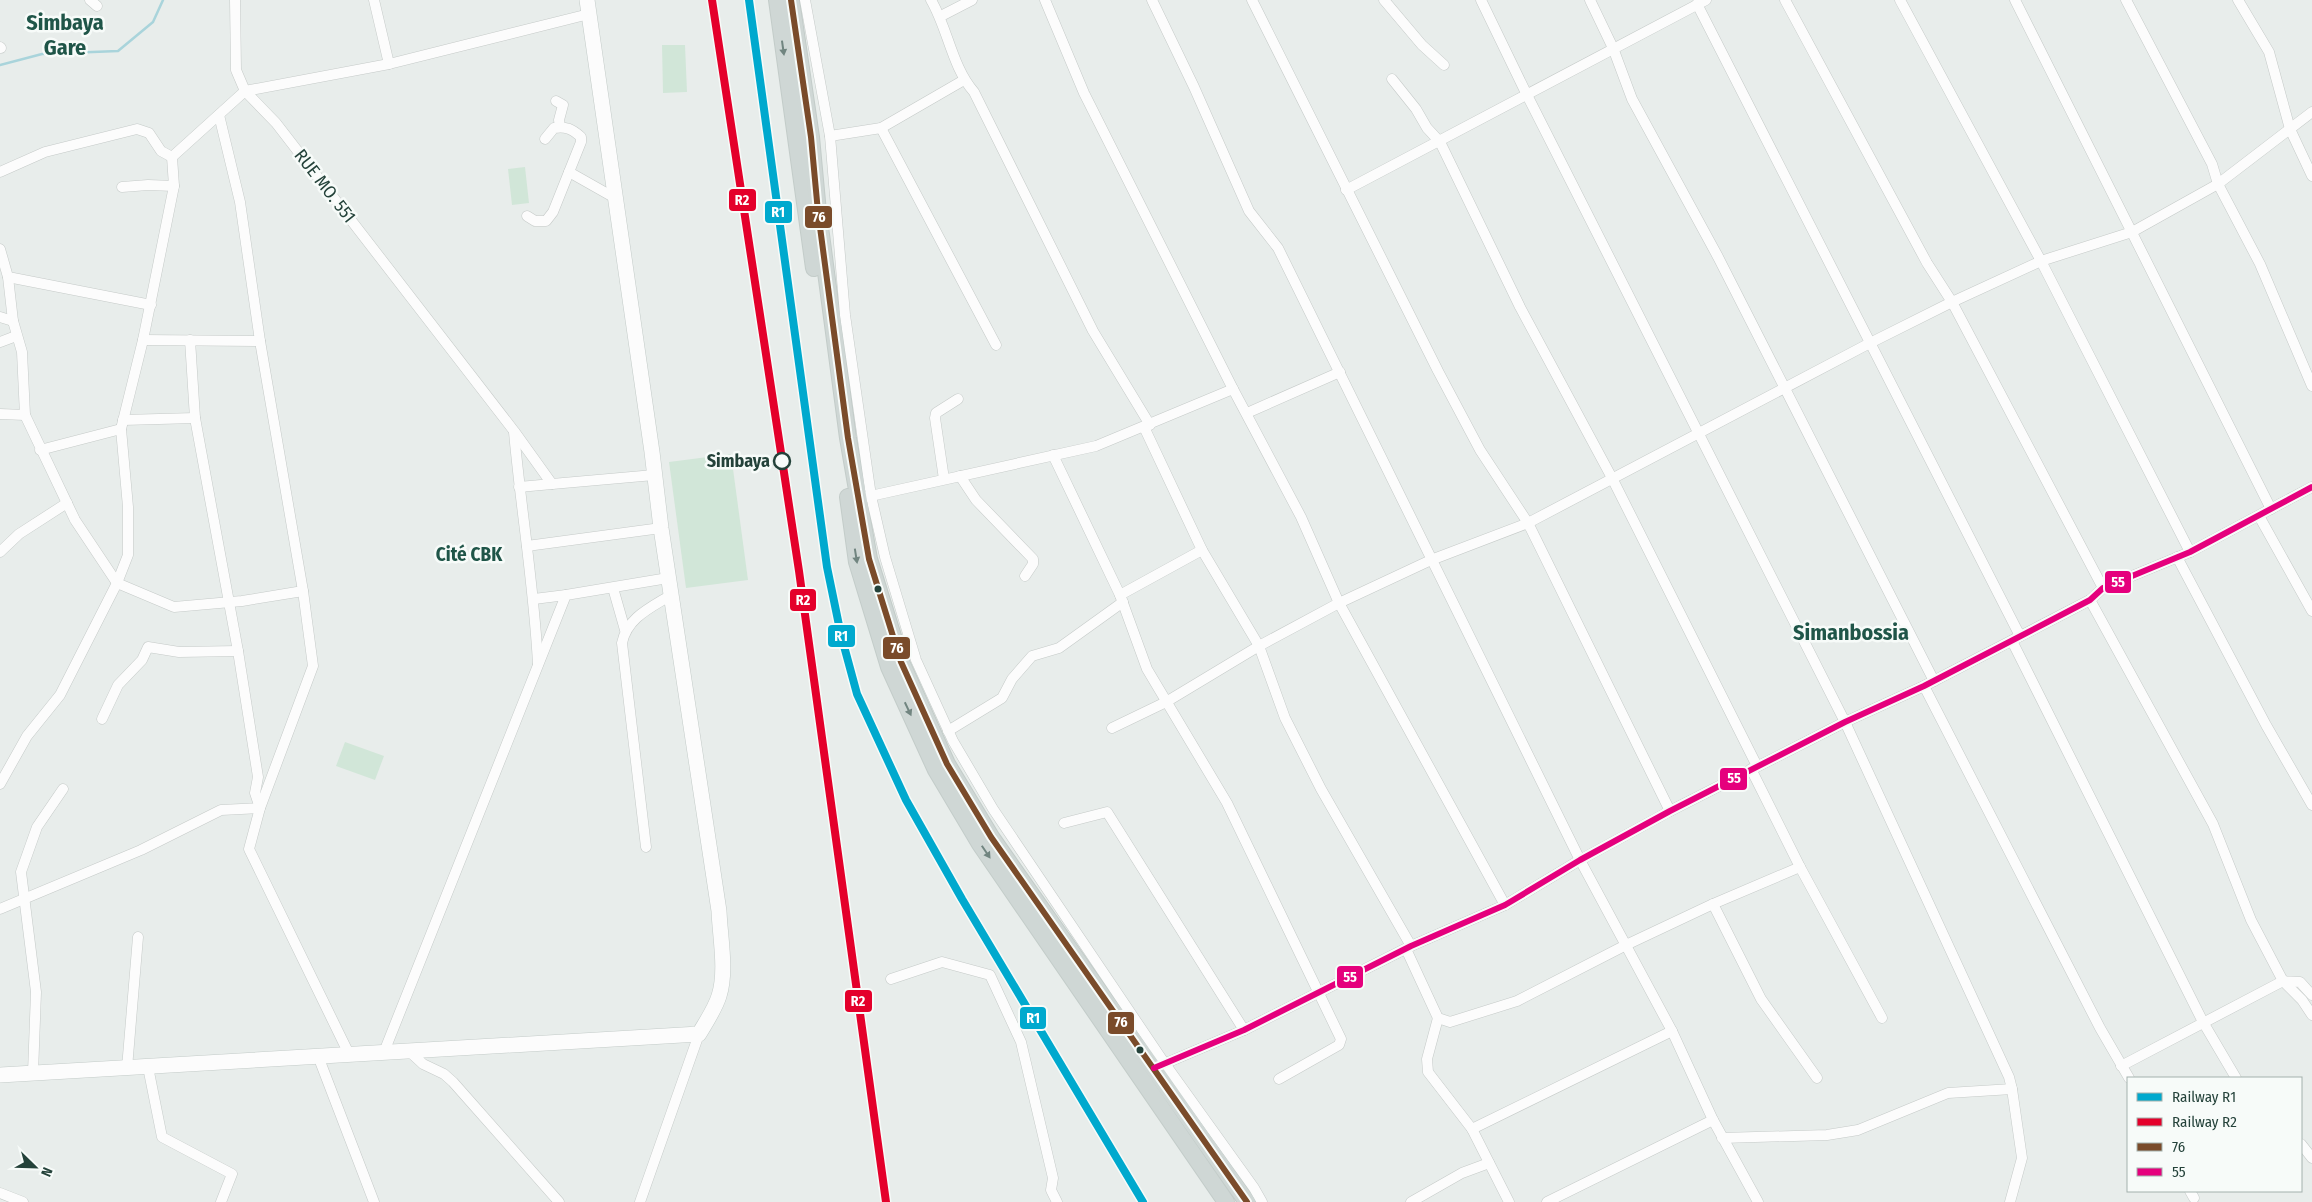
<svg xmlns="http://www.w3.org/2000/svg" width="2312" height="1202" viewBox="0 0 2312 1202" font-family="'Fira Sans Condensed',sans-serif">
<rect width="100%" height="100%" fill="#e8edeb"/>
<g fill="#d1e6d8">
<polygon points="662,45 685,45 687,92 663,93"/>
<polygon points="525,167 529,203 512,205 508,169"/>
<polygon points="731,454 748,580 686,588 669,462"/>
<polygon points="345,742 384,756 375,780 336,766"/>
</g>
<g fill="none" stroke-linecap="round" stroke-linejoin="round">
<polyline stroke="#a9d4db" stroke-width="2.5" points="0,65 42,54 118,51 153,22 163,0"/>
<g stroke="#c5cac8" stroke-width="11">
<g id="street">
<polyline points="90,0 97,6"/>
<polyline points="374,0 389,64"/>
<polyline points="805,0 830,136 845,315 871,496 885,557 916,660 953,741 993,809 1165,1064 1254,1188 1262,1202"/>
<path d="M931 0C948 29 952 67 974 92L1093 331 1150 425"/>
<polyline points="1045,0 1084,93 1233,389 1301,517 1339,603 1505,905"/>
<polyline points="1152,0 1194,87 1249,211 1278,248 1580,860 1672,1031 1713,1120 1758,1202"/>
<polyline points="1252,0 1438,371 1480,450 1528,523 1670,811"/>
<polyline points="1384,0 1422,45 1444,65"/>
<polyline points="1481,0 1527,95 1845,722 2009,1077 2012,1089 2022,1158 2010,1202"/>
<polyline points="1590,0 1613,48 1632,99 1718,257 1934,681"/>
<polyline points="1785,0 1927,263 1952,302 2103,588"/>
<polyline points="1900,0 2041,261 2190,552"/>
<polyline points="2015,0 2271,509"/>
<polyline points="2126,0 2212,164 2218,184 2260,264 2312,386"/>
<polyline points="2238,0 2269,52 2290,129 2312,176"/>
<polyline points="1697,4 2020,636"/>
<polyline points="589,14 389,64 245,91 276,123 514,431 552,484 654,475"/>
<polyline points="941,16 972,0"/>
<polyline points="0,47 1,48"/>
<polyline points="1392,79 1416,109 1427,128 1440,142 1520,307 1612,478 1757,766"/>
<polyline points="556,101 563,105 559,120 560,127"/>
<polyline points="219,115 240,202 260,341 303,591 313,666 260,808 249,849 349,1054"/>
<polyline points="881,128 996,345"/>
<polyline points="830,136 881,128 964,80"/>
<path d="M545 139 554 128C566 126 572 129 581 137V142L569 172 615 198"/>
<polyline points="0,172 45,152 137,129 149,133 161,151 172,157"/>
<polyline points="122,187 148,185 174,186"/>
<polyline points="1346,190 1706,0"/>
<polyline points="527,216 535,221 546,221 553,212 569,172"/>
<polyline points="0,249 8,277 151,305"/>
<polyline points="8,277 13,321 22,352 25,415 75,520 117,583 174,607 242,601 303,591"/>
<polyline points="0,317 13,321"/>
<polyline points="143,340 260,341"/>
<polyline points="0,342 16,336"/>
<polyline points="1247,413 1340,372"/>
<polyline points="0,414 25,415"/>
<polyline points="123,420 195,418"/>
<polyline points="1144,427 1202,550 1259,646 1285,718 1321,789 1411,946"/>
<path d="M514 432C521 510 534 586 538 664"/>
<polyline points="40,450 121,429"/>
<polyline points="1053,455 1120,595 1147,669 1227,803 1341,1039 1339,1045 1279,1079"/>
<polyline points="960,476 976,500 1033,559 1033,564 1025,576"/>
<polyline points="944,479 935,418 936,413 958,399"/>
<polyline points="519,487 552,484"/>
<polyline points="866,497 1096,446 1233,389"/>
<polyline points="2259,516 2312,611"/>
<polyline points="527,546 661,528"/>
<polyline points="0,552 19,534 67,503"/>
<polyline points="2177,557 2266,725 2312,805"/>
<polyline points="613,588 625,630"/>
<polyline points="1120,595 1202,550"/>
<polyline points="534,599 566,595"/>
<polyline points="2090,600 2213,824 2251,920 2283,981 2300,982 2312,995"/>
<polyline points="2012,641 2203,1022 2236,1078"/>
<polyline points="1924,686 2100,1028 2129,1078"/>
<polyline points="102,719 118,685 142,660 148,647 179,652 238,651"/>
<polyline points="1112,728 1166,702 1259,646 1339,603 1431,560 1528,523 1870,343 1952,302 2041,261 2132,232 2218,184 2312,112"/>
<polyline points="948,731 1002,698 1012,679 1032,656 1059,648 1123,602"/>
<polyline points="1751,769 1800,867 1882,1018"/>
<polyline points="0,784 27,736 60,695 117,583 128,555 128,507 121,429 143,340 174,186 172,157 245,91 236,70 235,0"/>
<polyline points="1064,823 1107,812 1244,1030"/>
<path d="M646 847 622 643C627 618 650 608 671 595"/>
<polyline points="1713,904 1761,999 1817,1078"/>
<polyline points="0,909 141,850 221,810 260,808 255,793 258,777 238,651 195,418 190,340"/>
<polyline points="1406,949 1438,1018 1450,1022 1517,1001 1626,945 1713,904 1800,867"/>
<polyline points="891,979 942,962 990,975 1021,1042 1053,1178 1051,1190 1057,1202"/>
<polyline points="1438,1018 1427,1059 1428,1072 1472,1129 1509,1202"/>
<polyline points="409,1051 423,1064 444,1074 453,1082 559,1202"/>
<polyline points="384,1052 566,595 668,578"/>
<polyline points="318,1056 374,1202"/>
<polyline points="1159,1066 1244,1030 1411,946 1505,905 1580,860 1670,811 1845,722 1924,686 2090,600 2103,588 2190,552 2312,487"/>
<polyline points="2121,1066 2283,981 2302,1000 2312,1015"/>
<polyline points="148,1067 162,1137 232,1174 221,1202"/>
<polyline points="127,1068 138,937"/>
<polyline points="33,1073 36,992 21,872 37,827 63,789"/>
<polyline points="1472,1129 1672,1031"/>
<polyline points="1722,1138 1827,1135 1858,1130 1948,1093 2012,1089"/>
<polyline points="2301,1144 2312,1158"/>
<polyline points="2190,1191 2194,1198"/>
<polyline points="0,1193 23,1202"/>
<polyline points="640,1202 699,1034"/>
<polyline points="1411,1202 1462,1173 1489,1163"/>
<polyline points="1547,1202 1713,1120"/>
</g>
</g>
<g stroke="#c3cbc8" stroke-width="16">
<path id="secondary" d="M0 1075 699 1034C706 1022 715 1009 719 996 727 971 720 937 719 911L661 528 652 452 587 0"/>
</g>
<g stroke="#c3ccc9" stroke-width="18">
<g id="primary">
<polyline points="777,0 814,268"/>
<polyline points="791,0 811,137 818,212 848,438 869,559 901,662 947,764 991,837 1247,1202"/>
<polyline points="848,497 857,562 889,667 936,770 980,844 1226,1202"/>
</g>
</g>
<use href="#street" stroke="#fcfcfc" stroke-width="10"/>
<use href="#secondary" stroke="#fcfcfc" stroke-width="15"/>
<use href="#primary" stroke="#cfd7d5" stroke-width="16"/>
<g stroke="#c9cdcc" stroke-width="2.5" stroke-dasharray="10 5" stroke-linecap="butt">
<polyline points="749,0 827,567 841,635 857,694 906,800 962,899 1143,1202"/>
<polyline points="732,124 799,571 886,1202"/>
</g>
<g stroke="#f7fbf9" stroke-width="10">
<polyline id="bus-1" points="791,0 811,137 818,212 848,438 869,559 901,662 947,764 991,837 1247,1202"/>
</g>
<g stroke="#f7fbf9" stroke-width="10">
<polyline id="bus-2" points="1154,1068 1244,1030 1411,946 1505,905 1580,860 1670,811 1845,722 1924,686 2090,600 2103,588 2190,552 2312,487"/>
</g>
<use href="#bus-1" stroke="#7a4b2a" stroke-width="6"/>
<use href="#bus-2" stroke="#e5007d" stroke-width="6"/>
<g stroke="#f7fbf9" stroke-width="11">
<polyline id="rail-1" points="749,0 827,567 841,635 857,694 906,800 962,899 1143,1202"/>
</g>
<g stroke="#f7fbf9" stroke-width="11">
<polyline id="rail-2" points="712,0 799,571 886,1202"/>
</g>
<use href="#rail-1" stroke="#00a9ce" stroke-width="8"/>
<use href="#rail-2" stroke="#e4002b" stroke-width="8"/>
</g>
<defs><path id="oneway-solid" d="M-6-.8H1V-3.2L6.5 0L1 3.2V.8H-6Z" transform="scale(1.25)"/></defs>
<g fill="#718580">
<use href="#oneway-solid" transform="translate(783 48) rotate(82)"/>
<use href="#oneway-solid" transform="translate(856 556) rotate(81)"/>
<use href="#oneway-solid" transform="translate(908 709) rotate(65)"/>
<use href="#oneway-solid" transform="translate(986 852) rotate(56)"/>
</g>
<circle fill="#f7fbf9" stroke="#24423a" stroke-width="2.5" cx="782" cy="461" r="8"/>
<g fill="#24423a" stroke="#f7fbf9" stroke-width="2">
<circle cx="878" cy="589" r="4.5"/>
<circle cx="1140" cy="1050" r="4.5"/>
</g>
<g text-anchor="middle" stroke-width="5" stroke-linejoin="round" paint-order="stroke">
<g font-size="18" fill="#24423a" stroke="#f7fbf9">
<text transform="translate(325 186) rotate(52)" y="6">RUE MO. 551</text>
</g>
<g font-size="18" font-weight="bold" fill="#24423a" stroke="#f7fbf9" text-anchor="end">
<text x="770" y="467">Simbaya</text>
</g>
<g font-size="19" font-weight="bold" fill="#1f5548" stroke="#f7fbf9">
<text x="469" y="561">Cité CBK</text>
</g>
<g font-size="22" font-weight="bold" fill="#1f5548" stroke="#f7fbf9">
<text x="65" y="30">Simbaya<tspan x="65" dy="25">Gare</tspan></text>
<text x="1851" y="640">Simanbossia</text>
</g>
</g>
<g stroke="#f7fbf9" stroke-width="2">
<rect x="728" y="188" width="29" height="24" rx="5" fill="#e4002b"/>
<rect x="764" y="200" width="29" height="24" rx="5" fill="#00a9ce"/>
<rect x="804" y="205" width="29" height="24" rx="5" fill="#7a4b2a"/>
<rect x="2104" y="570" width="28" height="24" rx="5" fill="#e5007d"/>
<rect x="789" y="588" width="28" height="24" rx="5" fill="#e4002b"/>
<rect x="827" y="624" width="29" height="24" rx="5" fill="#00a9ce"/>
<rect x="882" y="636" width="29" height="24" rx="5" fill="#7a4b2a"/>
<rect x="1719" y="767" width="29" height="24" rx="5" fill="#e5007d"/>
<rect x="1336" y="965" width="28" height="24" rx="5" fill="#e5007d"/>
<rect x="844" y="989" width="29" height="24" rx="5" fill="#e4002b"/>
<rect x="1019" y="1006" width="28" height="24" rx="5" fill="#00a9ce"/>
<rect x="1107" y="1011" width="28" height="24" rx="5" fill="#7a4b2a"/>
</g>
<g font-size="14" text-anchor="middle" font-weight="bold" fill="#fff">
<text x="742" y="205">R2</text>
<text x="778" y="217">R1</text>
<text x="819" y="222">76</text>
<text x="2118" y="587">55</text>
<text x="803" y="605">R2</text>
<text x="841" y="641">R1</text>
<text x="897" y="653">76</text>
<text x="1734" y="783">55</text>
<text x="1350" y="982">55</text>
<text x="858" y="1006">R2</text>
<text x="1033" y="1023">R1</text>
<text x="1121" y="1027">76</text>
</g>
<rect x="2127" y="1077" width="175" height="115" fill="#f7fbf9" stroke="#a3b1ad"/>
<rect x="2137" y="1093" width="25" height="8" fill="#00a9ce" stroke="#a3b1ad"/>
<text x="2172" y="1102" font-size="15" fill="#24423a">Railway R1</text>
<rect x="2137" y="1118" width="25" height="8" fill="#e4002b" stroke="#a3b1ad"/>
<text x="2172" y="1127" font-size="15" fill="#24423a">Railway R2</text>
<rect x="2137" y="1143" width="25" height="8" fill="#7a4b2a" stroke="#a3b1ad"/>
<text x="2172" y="1152" font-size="15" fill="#24423a">76</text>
<rect x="2137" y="1168" width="25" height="8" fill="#e5007d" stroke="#a3b1ad"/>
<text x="2172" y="1177" font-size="15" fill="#24423a">55</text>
<g transform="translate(35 1167) rotate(113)" stroke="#f7fbf9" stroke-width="4" paint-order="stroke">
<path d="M0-4L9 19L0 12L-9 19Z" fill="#24423a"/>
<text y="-8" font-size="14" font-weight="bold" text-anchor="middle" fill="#24423a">N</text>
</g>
</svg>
